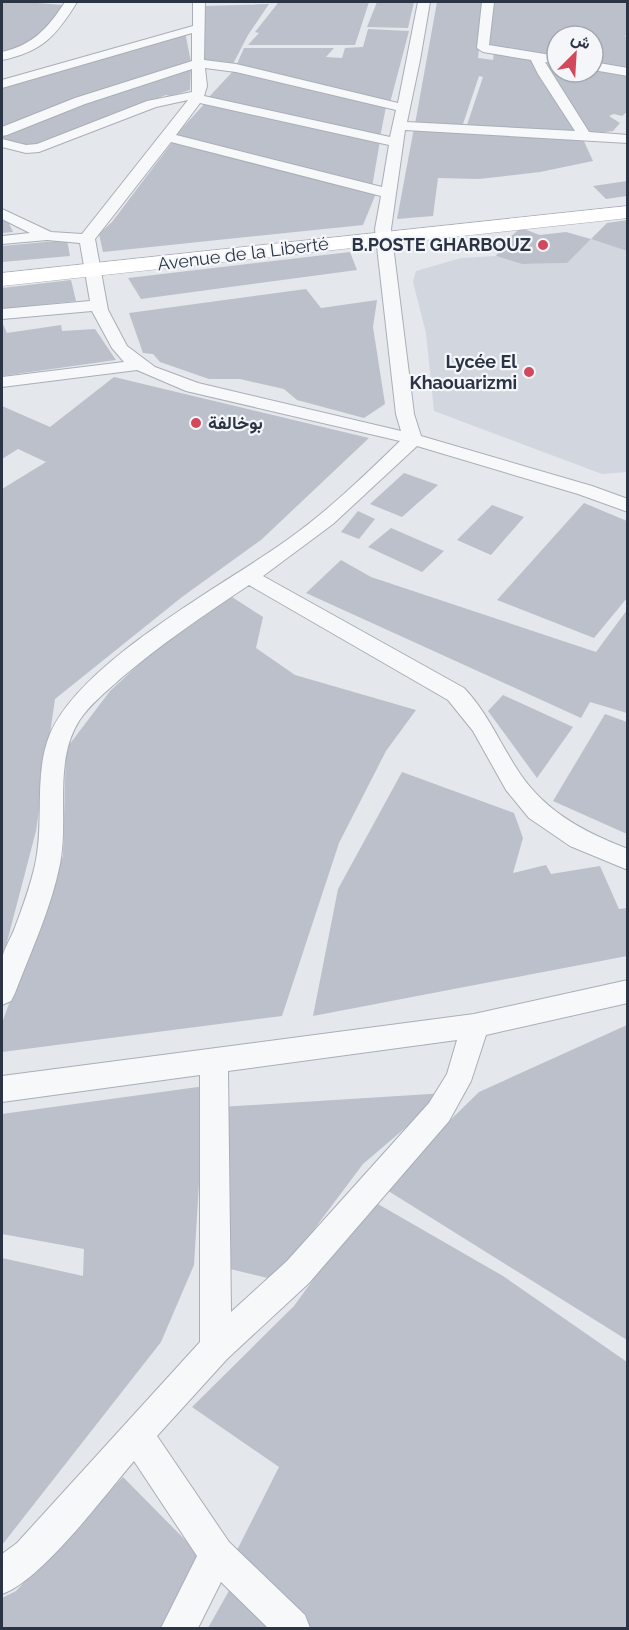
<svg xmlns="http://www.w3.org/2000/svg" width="629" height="1630" viewBox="0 0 629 1630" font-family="Raleway,Vazirmatn,sans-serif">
<rect width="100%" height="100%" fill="#e4e7ec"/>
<polygon fill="#d2d6de" points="591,239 627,251 627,472 602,474 434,411 426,333 413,282 416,271 461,258 496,256 522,264 566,263"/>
<g fill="#bbc0ca">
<polygon points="2,2 23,2 64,5 36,43 19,51 2,55"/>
<polygon points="369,2 355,45 248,45 259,33 255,32 278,3"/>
<polygon points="377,2 414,2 408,28 367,27"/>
<polygon points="437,2 485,2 478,58 493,60 494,52 528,56 578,132 466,128 483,77 479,76 462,127 415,124"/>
<polygon points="493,2 627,2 627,33 625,37 627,37 627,70 593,64 593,36 557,36 557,59 485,47"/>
<polygon points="269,4 248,35 233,64 203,62 204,6"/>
<polygon points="368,29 409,31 390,103 236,66 244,48 334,48 326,57 342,58 345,48 363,47"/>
<polygon points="185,32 191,62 56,106 2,128 2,85"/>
<polygon points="541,64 557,66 557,72 600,70 627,75 627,112 622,116 614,114 609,116 620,123 613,131 590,134"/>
<polygon points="191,67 190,90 171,96 166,95 29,147 2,138 2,135 45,115"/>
<polygon points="235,69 386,107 380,137 208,98"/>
<polygon points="207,101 380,141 372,187 174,137"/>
<polygon points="414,128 582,137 593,161 540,172 479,179 438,178 433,216 397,219"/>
<polygon points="174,140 377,191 363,225 103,252 99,234 112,222"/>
<polygon points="627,181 627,196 606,199 593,186"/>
<polygon points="2,217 6,217 13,232 2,233"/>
<polygon points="627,220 627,251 591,239 567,263 522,264 496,256 498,253 493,251 521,228 540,235 566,232 591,239 607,223"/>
<polygon points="67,240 70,256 2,262 2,246"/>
<polygon points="350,252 357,270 141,299 128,278"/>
<polygon points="71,280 76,301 2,309 2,288"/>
<polygon points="306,289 321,308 377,300 373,327 385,404 364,418 297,400 284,389 240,379 209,379 160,362 153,354 143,353 129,313"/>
<polygon points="2,322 7,333 61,325 62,331 95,329 116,360 2,376"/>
<polygon points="114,377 369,438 261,540 182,597 55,699 36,831 2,961 2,489 46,462 18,449 2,459 2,406 50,427"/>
<polygon points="404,473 438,485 402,517 370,504"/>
<polygon points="584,503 627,521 627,598 594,638 497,600"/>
<polygon points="492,505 524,517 491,555 457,540"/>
<polygon points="358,511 375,519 359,539 341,532"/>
<polygon points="391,528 444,551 422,572 368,547"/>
<polygon points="341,560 371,577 596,652 627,610 627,713 590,702 581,718 306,593"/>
<polygon points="232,597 263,617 256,648 295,675 416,710 386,751 339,843 282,1016 2,1052 2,1023 63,856 66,749 110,691 161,644"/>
<polygon points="503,695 573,727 537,778 488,711"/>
<polygon points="605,714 627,722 627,834 553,801"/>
<polygon points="402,772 514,813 523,838 513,873 546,865 551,874 600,866 619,909 627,908 627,956 313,1016 338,889"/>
<polygon points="627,1025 627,1340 382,1187 479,1092"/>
<polygon points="205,1086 194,1265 161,1342 2,1545 2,1258 83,1276 84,1249 2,1234 2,1114"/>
<polygon points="446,1093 363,1164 276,1280 222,1267 221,1107"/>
<polygon points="371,1200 503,1276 627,1362 627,1628 311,1628 232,1560 279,1467 192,1407 294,1306"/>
<polygon points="123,1477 199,1554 161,1628 2,1628 2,1598 16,1591"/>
<polygon points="235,1580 271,1628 208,1628"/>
</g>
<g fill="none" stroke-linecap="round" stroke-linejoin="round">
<g stroke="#a9aeb7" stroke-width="2">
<g id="street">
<path d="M65 2H77C56 36 42 52 2 60V52C33 45 48 28 65 2Z"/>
<path d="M193 2H205L204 60 236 64 398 103 418 2H430L420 60 407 122 575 131 538 74 531 60 483 52 477 48 482 2H494L489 45 557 56V64L545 62 589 132 628 135V143L405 130 391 229 414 414 421 436 592 486 628 499V512L578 494 417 446 333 524 263 576 464 688C486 711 498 739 515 766 541 809 581 831 628 849V870L570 846 529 818 506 790 473 731 448 700 249 585C204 615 161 644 120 679 106 692 89 705 79 721 53 762 69 819 60 864 51 909 31 951 15 993L11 1001 2 1005C1 992 0 972 2 959 4 949 10 939 14 930 22 909 30 887 35 865 45 822 33 775 50 734 81 661 221 587 287 540 328 511 364 476 400 441L186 391 137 370 2 387V377L124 362 112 348 92 311 2 319V309L90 301 80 243 47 240 2 244V236L30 233 2 219V209L51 232 82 234 188 100 156 107 39 152 26 153 2 147V139L26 145 37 144 147 101 192 92V69L85 104 7 135 2 136V127L75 98 192 61V33L2 88V80L193 26ZM205 68 236 72 396 110 390 137 204 96 207 86ZM200 103 389 145 382 187 176 135ZM171 142 381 196 375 229 396 414 401 431 198 383 155 367 127 346 108 310 95 239Z"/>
<polygon points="593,62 628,68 628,76 593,70"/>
<path d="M628 980V1003L486 1035 471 1081 449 1121 309 1283 227 1359 157 1436 229 1542 305 1615 310 1628H268L221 1582 198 1628H161L197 1556 134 1461C105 1495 41 1581 2 1594V1554L17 1543 200 1342V1075L2 1102V1076L474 1014ZM457 1040 447 1074 429 1103 287 1261 231 1312 228 1071Z"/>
</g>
</g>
<g stroke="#a9aeb7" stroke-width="1">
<polygon id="secondary" points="628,206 628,218 2,286 2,273"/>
</g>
<use href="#street" fill="#f7f8fa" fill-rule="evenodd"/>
<use href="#secondary" fill="#fff" fill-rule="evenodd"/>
</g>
<g fill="#d1495b" stroke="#f4f6f9" stroke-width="2">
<circle cx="543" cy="245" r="6"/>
<circle cx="529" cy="372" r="6"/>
<circle cx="196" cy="423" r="6"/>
</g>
<g text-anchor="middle" stroke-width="4.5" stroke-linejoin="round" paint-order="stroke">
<g font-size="18" font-weight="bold" fill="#2b3445" stroke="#f4f6f9" text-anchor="end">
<text x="531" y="251">B.POSTE GHARBOUZ</text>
<text x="517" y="368">Lycée El<tspan x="517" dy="21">Khaouarizmi</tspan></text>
<text x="208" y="429" text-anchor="start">بوخالفة</text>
</g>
<g font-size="18" fill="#2b3445" stroke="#f4f6f9">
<text transform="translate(243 254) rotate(-7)" y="6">Avenue de la Liberté</text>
</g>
</g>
<rect width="629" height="1630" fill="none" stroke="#2b3445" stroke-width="6"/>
<g transform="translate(575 54) rotate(24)"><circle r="28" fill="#f4f6f9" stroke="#a4a8b1" stroke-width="1.5"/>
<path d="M0-4.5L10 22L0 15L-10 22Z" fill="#d1495b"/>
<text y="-9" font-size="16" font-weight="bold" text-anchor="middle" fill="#2b3445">ش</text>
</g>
</svg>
